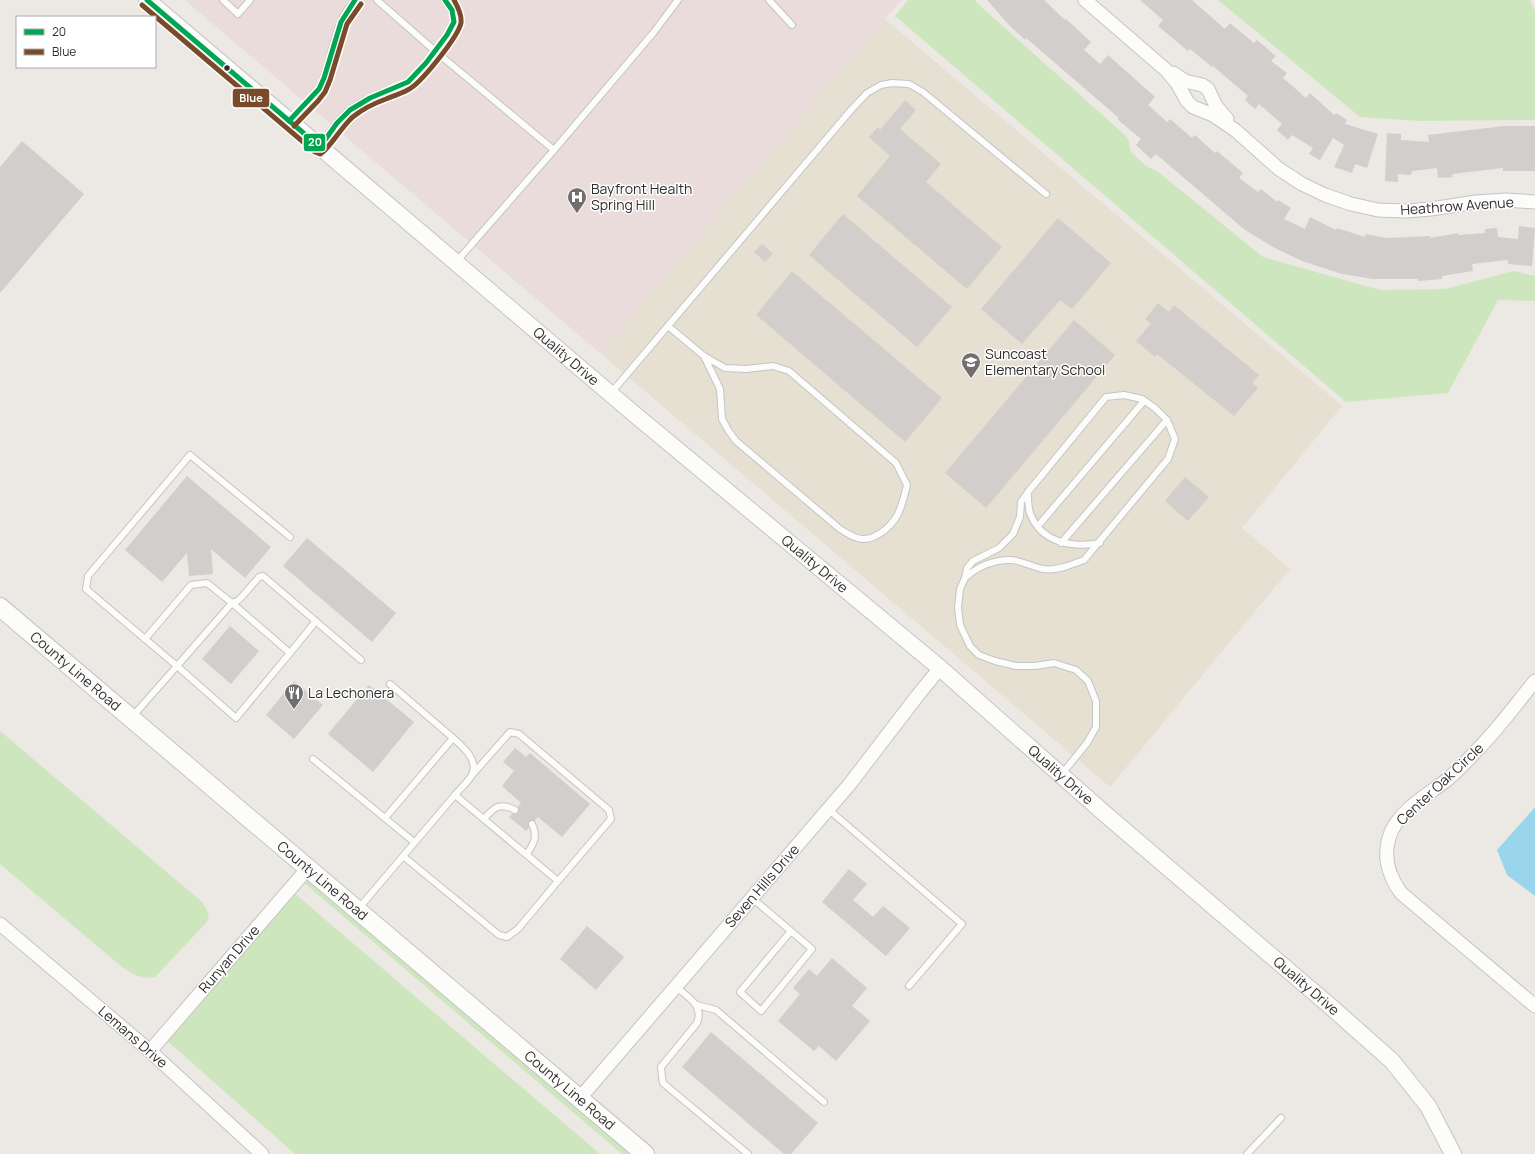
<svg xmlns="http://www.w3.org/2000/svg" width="1535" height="1154" viewBox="0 0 1535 1154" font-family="Manrope,sans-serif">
<rect width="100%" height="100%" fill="#ece8e4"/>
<polygon fill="#e6e0d3" points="885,19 1342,406 1242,528 1290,569 1110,787 600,353"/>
<polygon fill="#e9dcdb" points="185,0 901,0 600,353"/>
<g fill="#cee6be">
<polygon points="908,0 975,0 977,3 1128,138 1131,152 1146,166 1157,171 1263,257 1380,290 1445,289 1514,271 1535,276 1535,301 1498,300 1448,393 1346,402 895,16"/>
<polygon points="1218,0 1530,0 1535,11 1535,120 1420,121 1360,117"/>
<path d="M0 731 202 902 209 914 206 923 155 977C141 980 133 974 122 967L0 864Z"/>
<polygon points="301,871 633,1154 622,1154 296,876"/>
<polygon points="287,887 600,1154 295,1154 164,1038"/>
</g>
<polygon fill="#99d6ec" points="1535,807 1535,896 1507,875 1497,850"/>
<g fill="#d1cecb">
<polygon points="987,0 1044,0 1065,20 1066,19 1091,42 1084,50 1100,64 1108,55 1155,97 1148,105 1167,122 1170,119 1192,138 1195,135 1215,153 1217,151 1243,173 1239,178 1258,192 1261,189 1277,202 1278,200 1291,208 1284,219 1305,229 1310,217 1336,230 1337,228 1365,237 1365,234 1387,238 1430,236 1430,238 1458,233 1458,235 1485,233 1485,229 1497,228 1498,237 1518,239 1519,226 1535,228 1532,266 1508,264 1508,260 1472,264 1473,271 1442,276 1442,279 1418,281 1418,279 1373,279 1342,274 1302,261 1275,248 1245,230 1156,154 1151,159 1136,145 1141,139 1117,119 1119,118 1026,38 1025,40 1009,25"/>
<polygon points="1140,0 1192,0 1225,29 1230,23 1254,43 1257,40 1276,56 1271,61 1287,73 1283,78 1306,98 1310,93 1334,115 1336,113 1347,120 1345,124 1378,134 1367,168 1355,164 1352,173 1334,167 1344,145 1333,138 1320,160 1309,154 1313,148 1292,135 1288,140 1277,130 1282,124 1259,104 1255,109 1245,100 1248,96 1213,66 1212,67 1190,49 1188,51 1158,26 1163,20"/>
<polygon points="905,100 916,110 900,129 941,164 926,182 1002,247 967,289 857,196 890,156 869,137 878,127 880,130"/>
<polygon points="1504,126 1535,126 1535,171 1503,171 1503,168 1452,174 1453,177 1438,178 1437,168 1412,171 1411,175 1398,174 1398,182 1385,181 1387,133 1401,134 1401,140 1429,142 1428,135"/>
<polygon points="22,141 84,194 0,293 0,167"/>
<polygon points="843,214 952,307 917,347 809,255"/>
<polygon points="1058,218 1111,263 1072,309 1060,300 1022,344 981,309"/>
<polygon points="762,244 773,254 765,262 754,252"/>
<polygon points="792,271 942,398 905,442 756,315"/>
<polygon points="1158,303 1169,312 1174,305 1259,375 1252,383 1258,388 1234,416 1157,354 1155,357 1136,341 1151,323 1145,319"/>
<polygon points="1074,320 1115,355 986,508 945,473"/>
<polygon points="187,476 271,547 245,578 211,549 213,574 189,576 187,553 162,582 125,550"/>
<polygon points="1185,477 1209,497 1188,521 1165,501"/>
<polygon points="307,538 396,613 372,642 283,566"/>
<polygon points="230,626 259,651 231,684 202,659"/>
<polygon points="294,681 323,705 294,739 266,715"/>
<polygon points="369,685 414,722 373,772 328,734"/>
<polygon points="515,748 526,757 530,753 590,804 562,837 538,817 535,820 529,821 528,824 529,828 526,831 509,817 512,814 518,813 519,810 518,807 521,803 502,786 514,771 503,762"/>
<polygon points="849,869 867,884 853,900 873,917 883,906 910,928 886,956 822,902"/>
<polygon points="587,926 624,957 596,990 560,959"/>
<polygon points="832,958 867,988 852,1006 870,1021 836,1061 819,1046 814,1051 778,1021 800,994 793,988 809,969 817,976"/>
<polygon points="711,1032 818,1123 791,1154 784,1154 682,1067"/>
</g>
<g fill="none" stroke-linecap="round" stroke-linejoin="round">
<g stroke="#c5c4c5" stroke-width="8">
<g id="service">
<polyline points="223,0 238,14 250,0"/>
<polyline points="377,0 435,51 554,150"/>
<polyline points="769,0 792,25"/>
<path d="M289 121C297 112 314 98 319 89 334 59 330 28 355 0"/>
<path d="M320 146C330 133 338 118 352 108 360 103 370 97 379 94 388 90 399 88 407 82 417 76 452 33 454 22 455 14 450 5 445 0"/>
<polyline points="457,261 554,150 654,32 678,0"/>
<polyline points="668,326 704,356"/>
<path d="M704 356 725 368 746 369 773 366 789 371 896 463 907 485C905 493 903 502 900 509 895 524 878 539 863 539 854 539 847 533 840 529L736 441 728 430 722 419 720 389Z"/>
<polyline points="611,393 851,110 867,93 881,85 892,83 909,84 923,92 1046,194"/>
<path d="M1028 492C1028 498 1028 507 1030 513 1041 543 1072 548 1100 543"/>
<polyline points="1038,526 1144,401"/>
<polyline points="1061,543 1167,420"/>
<path d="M965 578C977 567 993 560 1010 560 1021 560 1032 567 1043 569 1057 571 1071 565 1084 560L1168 459 1175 439 1167 420 1155 408 1142 399 1124 395 1106 397 1028 492 1021 502 1020 517 1013 534 999 548 973 561 967 568 965 578 960 589 958 607 960 625 970 646 979 655 995 661 1016 666H1035L1054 663 1076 670 1088 681 1096 701V727L1087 743 1061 775"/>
<polyline points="145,639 191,585 207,583 232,603 177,666 236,718 290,653 232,603 239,600 259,577 263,576 361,660"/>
<polyline points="290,653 316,621"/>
<polyline points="390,684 453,738"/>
<polyline points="132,717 177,666 86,589 88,576 190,455 290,537"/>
<polyline points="313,759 414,842"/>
<polyline points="472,775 510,732 519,734 609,810 611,819 558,881"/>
<polyline points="828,809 962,924 909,986"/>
<path d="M385 818 453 738C463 747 479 760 472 775 468 782 460 789 455 795"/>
<path d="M484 819C494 807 500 802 515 810"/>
<path d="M527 854C534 843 538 837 532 824"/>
<polyline points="752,898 812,949 761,1011 740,992 791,931"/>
<polyline points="359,908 455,795 558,881 518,929 507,937 499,935 403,856"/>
<path d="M676 987C688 997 704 1005 697 1023L661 1067 662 1077 663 1083 748 1154"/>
<polyline points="697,1005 716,1010 824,1102"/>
<polyline points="1247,1154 1281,1118"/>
</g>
</g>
<g stroke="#c5c4c5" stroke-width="15">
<g id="minor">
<polyline points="1085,0 1166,70 1177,83 1187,101 1193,107 1213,115 1235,130 1279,169 1302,184 1325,195 1351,204 1378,210 1406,211 1431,209 1476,202 1506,200 1535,202"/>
<polyline points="1173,73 1185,81 1202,85 1208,89 1216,106 1227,119"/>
<path d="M1535 681C1516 704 1499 728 1478 749 1469 759 1458 770 1448 779 1429 794 1403 808 1392 830 1382 852 1387 874 1401 893L1535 1006"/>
<polyline points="0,924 150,1051 262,1154"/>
<polyline points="150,1051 309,867"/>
<polyline points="580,1098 849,785 918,695 940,668"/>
</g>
</g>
<g stroke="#c5c4c5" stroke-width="18">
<g id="tertiary">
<path id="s1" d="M147 0 633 413 940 668 1104 813 1330 1006 1392 1061 1428 1106 1453 1154"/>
</g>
</g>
<g stroke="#c5c4c5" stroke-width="20">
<g id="secondary">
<path id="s2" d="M0 607 645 1154"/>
</g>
</g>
<use href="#service" stroke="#fcfcfb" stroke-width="6"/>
<use href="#minor" stroke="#fcfcfb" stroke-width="13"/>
<use href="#tertiary" stroke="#fcfcfb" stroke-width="16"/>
<use href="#secondary" stroke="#fcfcfb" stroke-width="18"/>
<g stroke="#fff" stroke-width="8">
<g id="bus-1">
<polyline points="147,0 320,147 337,123 350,110 370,98 408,82 426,63 447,35 454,22 452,10 445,0"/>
<polyline points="289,121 319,89 324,78 341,22 355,0"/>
</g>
</g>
<g stroke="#fff" stroke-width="8">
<g id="bus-2">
<path d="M142 5 315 152 320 154C327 152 344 123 354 116 363 109 375 103 386 99 395 95 404 93 411 88 423 80 458 37 461 23 462 15 458 7 454 0"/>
<polyline points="294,126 318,101 325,92 330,80 347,24 361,4"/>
</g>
</g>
<use href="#bus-1" stroke="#00a651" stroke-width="5"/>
<use href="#bus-2" stroke="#7a4b2a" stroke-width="5"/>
</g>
<defs>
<g id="hospital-pin" transform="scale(1)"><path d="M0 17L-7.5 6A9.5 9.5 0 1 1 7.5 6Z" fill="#706f6e" stroke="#fff"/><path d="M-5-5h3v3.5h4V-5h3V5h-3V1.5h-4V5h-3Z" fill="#fff"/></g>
<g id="school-pin" transform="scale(1)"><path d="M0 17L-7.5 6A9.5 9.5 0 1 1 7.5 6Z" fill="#706f6e" stroke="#fff"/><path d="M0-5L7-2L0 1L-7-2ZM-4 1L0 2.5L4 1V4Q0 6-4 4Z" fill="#fff"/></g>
<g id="restaurant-pin" transform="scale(1)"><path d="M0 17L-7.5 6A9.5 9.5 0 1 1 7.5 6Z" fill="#706f6e" stroke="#fff"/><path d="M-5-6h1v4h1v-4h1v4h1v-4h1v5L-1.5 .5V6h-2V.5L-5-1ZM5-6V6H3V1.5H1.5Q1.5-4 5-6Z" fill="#fff"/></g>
</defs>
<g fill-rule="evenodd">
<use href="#hospital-pin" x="577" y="197"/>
<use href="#school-pin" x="971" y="362"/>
<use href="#restaurant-pin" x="294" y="693"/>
</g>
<circle fill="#2e2e2e" stroke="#fff" stroke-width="1.5" cx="227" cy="68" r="3.5"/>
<g text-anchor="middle" stroke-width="3" stroke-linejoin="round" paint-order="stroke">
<g font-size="14" fill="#2e2e2e" stroke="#fff" text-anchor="start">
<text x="591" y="194">Bayfront Health<tspan x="591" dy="16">Spring Hill</tspan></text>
<text x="985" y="359">Suncoast<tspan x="985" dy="16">Elementary School</tspan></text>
<text x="308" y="698">La Lechonera</text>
</g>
<g font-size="14" fill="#2e2e2e" stroke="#fff">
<text transform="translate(1457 206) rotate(-4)" y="5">Heathrow Avenue</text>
<text dy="5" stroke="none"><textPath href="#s1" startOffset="550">Quality Drive</textPath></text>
<text dy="5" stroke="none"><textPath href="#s1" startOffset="874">Quality Drive</textPath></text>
<text dy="5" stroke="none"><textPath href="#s2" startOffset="99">County Line Road</textPath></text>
<text dy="5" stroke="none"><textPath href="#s1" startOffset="1198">Quality Drive</textPath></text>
<text transform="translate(1440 784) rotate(-43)" y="5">Center Oak Circle</text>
<text dy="5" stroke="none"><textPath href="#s2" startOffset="423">County Line Road</textPath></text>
<text transform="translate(762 886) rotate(-49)" y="5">Seven Hills Drive</text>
<text transform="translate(229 959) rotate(-49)" y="5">Runyan Drive</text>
<text dy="5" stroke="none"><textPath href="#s1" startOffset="1522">Quality Drive</textPath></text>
<text transform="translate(133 1037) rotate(41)" y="5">Lemans Drive</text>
<text dy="5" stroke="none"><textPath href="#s2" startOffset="747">County Line Road</textPath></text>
</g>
</g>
<g stroke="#fff" stroke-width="1.5">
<rect x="232" y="88" width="38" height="20" rx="4" fill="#7a4b2a"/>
<rect x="303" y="133" width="23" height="19" rx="4" fill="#00a651"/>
</g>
<g font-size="11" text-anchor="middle" font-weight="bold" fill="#fff">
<text x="251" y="102">Blue</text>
<text x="315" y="146">20</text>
</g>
<rect x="16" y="16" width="140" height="52" fill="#ffffff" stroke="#ababab"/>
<rect x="24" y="29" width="20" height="6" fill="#00a651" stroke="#ababab"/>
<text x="52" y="36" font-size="12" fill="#2e2e2e">20</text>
<rect x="24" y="49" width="20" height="6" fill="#7a4b2a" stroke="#ababab"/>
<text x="52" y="56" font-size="12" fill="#2e2e2e">Blue</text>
</svg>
